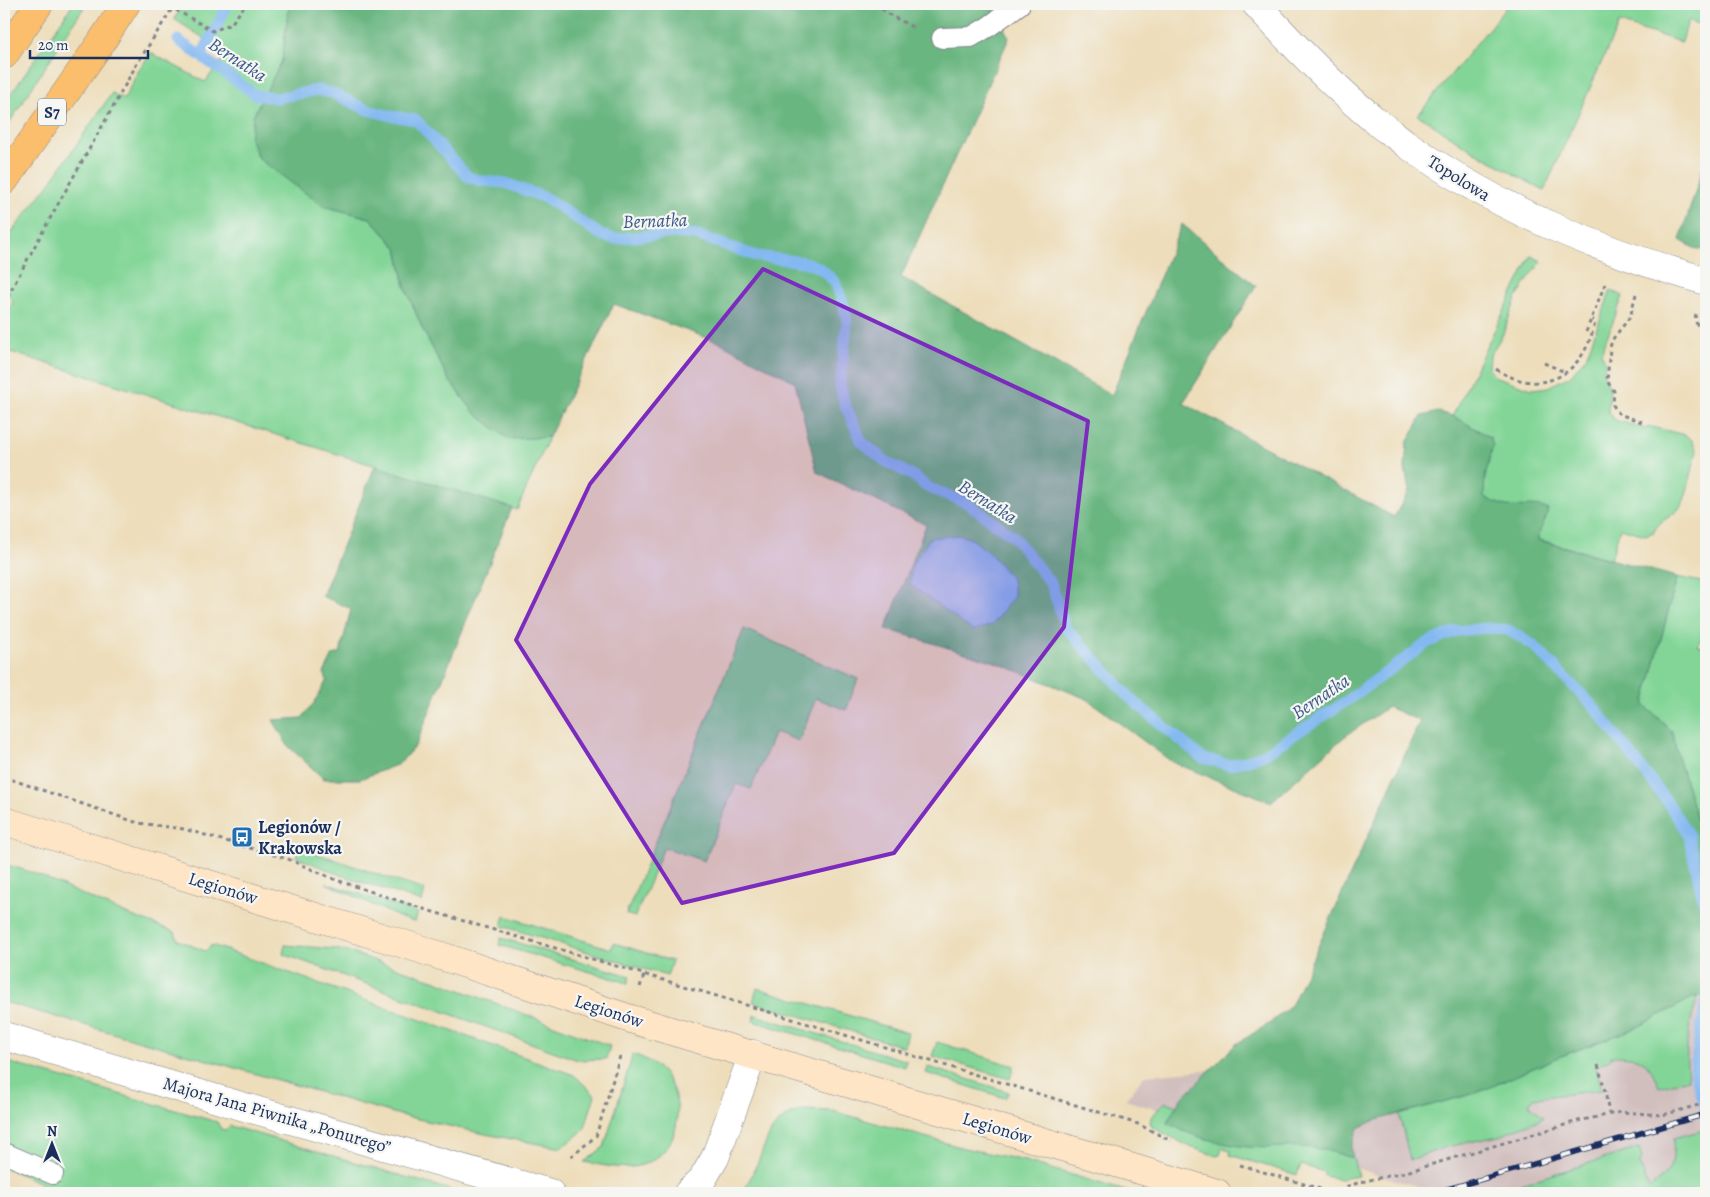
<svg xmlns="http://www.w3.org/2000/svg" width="1710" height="1197" viewBox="0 0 1710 1197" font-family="Alegreya,serif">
<rect width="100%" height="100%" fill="#f6f6f2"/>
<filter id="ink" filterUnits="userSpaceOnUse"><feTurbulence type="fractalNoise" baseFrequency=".02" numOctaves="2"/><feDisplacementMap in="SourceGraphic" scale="10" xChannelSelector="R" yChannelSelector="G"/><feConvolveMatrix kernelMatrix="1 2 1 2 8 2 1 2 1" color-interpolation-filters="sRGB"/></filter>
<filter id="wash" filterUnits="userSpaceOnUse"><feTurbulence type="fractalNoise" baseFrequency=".0096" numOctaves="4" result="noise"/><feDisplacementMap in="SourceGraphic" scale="20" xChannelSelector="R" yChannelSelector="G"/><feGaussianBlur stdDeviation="1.12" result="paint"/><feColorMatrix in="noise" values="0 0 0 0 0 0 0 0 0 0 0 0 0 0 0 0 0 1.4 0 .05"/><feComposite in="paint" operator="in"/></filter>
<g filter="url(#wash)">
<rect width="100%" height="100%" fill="#edddba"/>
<polygon fill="#d1bfbe" points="1706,921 1706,1193 1440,1193 1125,1100 1145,1075 1266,1065"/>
<g fill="#82d597" stroke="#4e827a">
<polygon points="73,4 86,4 4,131 4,104"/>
<polygon points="184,4 292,4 288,11 282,61 253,116 323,206 370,218 397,248 405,286 422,328 449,380 475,413 508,439 549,437 517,510 4,350 4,323 13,301 6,292 4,296 4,242 50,183 112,93 124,99 139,70 151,53 205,82 227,53 174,19"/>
<polygon points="1509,4 1706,4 1706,27 1688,21 1682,42 1681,42 1619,23 1544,191 1465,146 1418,115"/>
<path d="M1531 256 1542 261 1529 278 1516 299 1503 334 1490 355 1489 368 1494 376 1532 389 1548 387 1570 376 1586 357 1611 290 1623 296 1601 353 1606 362 1603 372 1610 389 1608 411 1615 420 1646 429 1648 426 1685 435 1692 440 1697 451C1693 465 1688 492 1682 505 1675 517 1658 519 1654 532L1645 535 1620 528 1611 559 1528 537 1409 491 1455 411Z"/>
<polygon points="1677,577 1706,583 1706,629 1698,645 1706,649 1706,850 1677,754 1672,731 1644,705"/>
<polygon points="744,629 858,679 846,710 816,698 799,741 775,732 751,789 736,784 704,861 664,847 635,917 626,914"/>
<path d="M299 848C342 861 383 877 425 890L422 902 338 874 296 857Z"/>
<polygon points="4,864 31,872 124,913 175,932 178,940 205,951 212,945 574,1075 595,1095 584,1130 561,1148 485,1134 400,1115 4,1002"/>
<polygon points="326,883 418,913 415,922 401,918"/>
<polygon points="505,916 611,949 614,943 672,961 667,976 502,926"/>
<polygon points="501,938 630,976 628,983 499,945"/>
<polygon points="285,945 335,949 349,952 436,981 610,1046 606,1059 578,1060 283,954"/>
<polygon points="757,988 908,1033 904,1047 753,1002"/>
<path d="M1694 997H1697C1696 1006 1693 1012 1691 1020 1686 1039 1686 1059 1688 1079L1659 1087C1648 1059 1641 1056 1611 1056V1058L1596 1067 1602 1090 1534 1098 1529 1104 1544 1118 1499 1136 1446 1147 1410 1160 1399 1114 1479 1092 1556 1058 1638 1027Z"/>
<polygon points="755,1015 907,1061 905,1067 753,1021"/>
<polygon points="937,1042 1014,1066 1010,1079 932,1056"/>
<path d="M633 1054C647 1059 659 1066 667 1078 687 1108 678 1154 642 1165 623 1171 603 1165 584 1162L604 1147Z"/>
<polygon points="4,1061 217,1122 221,1129 225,1130 230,1126 461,1193 63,1193 4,1167"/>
<polygon points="928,1067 1009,1092 1005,1098 926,1073"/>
<path d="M1166 1102 1177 1106 1167 1123 1323 1149 1353 1158 1358 1176 1341 1179 1324 1176V1172L1301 1165 1297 1175 1230 1155 1231 1150 1222 1148 1220 1155 1217 1156 1190 1147 1152 1127 1150 1122C1153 1114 1159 1107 1166 1102Z"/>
<path d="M802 1110 833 1111 964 1148 1025 1161 1132 1193H742C748 1183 753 1173 758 1162 769 1135 772 1120 802 1110Z"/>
<path d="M1704 1130 1706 1143V1193H1491L1639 1148 1642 1158 1640 1164 1649 1189C1670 1172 1675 1166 1673 1138Z"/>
</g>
<g fill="#69b680" stroke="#42726f">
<path d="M292 4H992L1009 38 901 277 1112 395 1182 224 1256 286 1183 403 1394 517 1409 491 1405 468 1407 443 1422 416 1438 412 1455 417 1490 437 1493 445 1485 477 1484 497C1491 500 1499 505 1507 506 1518 508 1540 503 1548 510 1546 521 1540 529 1538 540L1677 577 1644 705 1672 731 1677 754 1706 850V996L1694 997 1638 1027 1556 1058 1479 1092 1373 1121 1358 1128 1351 1148 1353 1158C1336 1153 1321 1148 1304 1147 1285 1146 1266 1149 1247 1147 1219 1144 1191 1136 1167 1123L1180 1100 1236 1044 1270 1023 1292 1004 1420 721 1388 707 1344 737 1271 802 1172 762 1087 699 995 662 886 629 926 525 817 472 795 382 721 343 614 304 549 437 508 439 475 413 449 380 422 328 405 286 397 248 370 218 323 206 259 159 250 138 253 116 282 61 288 11Z"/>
<polygon points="1706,158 1706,251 1694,248 1680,240"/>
<polygon points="375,466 512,508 416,745 399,764 360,779 324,779 288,746 273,720 302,718 314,703 327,680 324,673 333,655 340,653 351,609 322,596"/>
</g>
<path fill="#83b8f1" stroke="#4f74a8" d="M959 535 972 539 991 554 1012 579 1014 596 992 625 973 631C952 616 932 599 910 585L912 565 930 538Z"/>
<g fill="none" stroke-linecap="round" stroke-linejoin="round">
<g stroke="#83b8f1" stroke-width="11">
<polyline points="178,40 256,95 277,98 318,90 332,93 368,110 391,116 416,120 468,177 481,181 505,183 546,198 601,235 614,239 673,233 696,235 756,256 804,262 820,268 835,282 844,305 847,323 840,385 845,405 862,442 885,461 915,477 927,487 967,503 1014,537 1051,584 1066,628 1131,699 1202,758 1229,765 1249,760 1266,753 1348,700 1427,643 1456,631 1487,628 1508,630 1533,645 1596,709 1666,800 1688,834 1706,912"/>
<polyline points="201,56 228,4"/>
<polyline points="1706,1002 1699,1040 1695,1073 1706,1110"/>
</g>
</g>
</g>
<g filter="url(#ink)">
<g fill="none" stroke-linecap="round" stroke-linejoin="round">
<g stroke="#84868c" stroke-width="22">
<g id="lane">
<polyline points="942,38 971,37 988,27 1020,4"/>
<polyline points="4,1153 53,1174"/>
</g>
</g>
<g stroke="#84868c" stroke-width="29">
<g id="street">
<path d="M1256 4C1292 44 1330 83 1372 118 1382 127 1394 134 1405 143 1499 210 1596 249 1706 281"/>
<polyline points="4,1036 241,1106 550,1193"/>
<polyline points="688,1193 702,1180 715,1158 753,1054"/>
</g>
</g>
<g stroke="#84868c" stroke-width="29">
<polyline id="secondary" points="4,821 420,949 631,1019 1217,1193"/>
</g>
<g stroke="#84868c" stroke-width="29">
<g id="highway">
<polyline points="4,55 39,4"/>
<polyline points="4,181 100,44 126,4"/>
</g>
</g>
<g stroke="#84868c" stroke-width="3" stroke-dasharray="4 4" stroke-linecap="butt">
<polyline points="875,4 890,15 914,28"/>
<polyline points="169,6 213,31 231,24 246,4"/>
<polyline points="1636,294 1630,317 1612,340 1610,348 1607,381 1614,391 1613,405 1619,414 1642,422"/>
<path d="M4 304C45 224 92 146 135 67"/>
<path d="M1696 314C1693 324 1701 328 1705 337 1707 343 1705 349 1704 355"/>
<polyline points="1586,332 1605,284"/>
<polyline points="1544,363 1565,372"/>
<path d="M1496 369C1543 400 1585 373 1595 322L1592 319"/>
<polyline points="4,777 138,823 184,829 288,859 336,880 430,911 677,984 1138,1124 1171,1141"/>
<polyline points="640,987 644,975"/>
<polyline points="1598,1065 1605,1091 1609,1114"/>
<polyline points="571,1157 596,1136 621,1053"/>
<polyline points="1240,1165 1334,1193"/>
<polyline points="1341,1193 1348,1186 1361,1182 1406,1172 1578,1121 1621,1112 1663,1115 1706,1103"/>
</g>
<use href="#lane" stroke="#fff" stroke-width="20"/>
<use href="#street" stroke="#fff" stroke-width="28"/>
<use href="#secondary" stroke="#fde5c5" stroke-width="28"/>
<use href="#highway" stroke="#fabe6d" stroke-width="28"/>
<g stroke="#1b2f5e" stroke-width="5.5">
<polyline id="rail" points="1434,1193 1706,1114"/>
</g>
<use href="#rail" stroke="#f6f6f2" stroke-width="4" stroke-dasharray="11" stroke-linecap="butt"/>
<polyline stroke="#84868c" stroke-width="3" stroke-dasharray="4 4" stroke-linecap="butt" points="135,67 175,4"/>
</g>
</g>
<path fill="#7b2cbf" fill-opacity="0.2" stroke="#7b2cbf" stroke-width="4" stroke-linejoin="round" d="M763 269 1088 421 1064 627 894 853 682 903 516 640 590 484Z"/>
<defs>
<g id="bus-square" transform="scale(1.125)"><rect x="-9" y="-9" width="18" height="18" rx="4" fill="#1f6fb2" stroke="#f6f6f2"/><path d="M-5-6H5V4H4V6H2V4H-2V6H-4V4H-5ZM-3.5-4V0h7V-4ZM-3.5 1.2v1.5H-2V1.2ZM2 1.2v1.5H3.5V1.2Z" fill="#fff"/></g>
</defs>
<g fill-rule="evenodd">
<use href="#bus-square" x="242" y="837"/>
</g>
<g text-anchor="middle" stroke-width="4.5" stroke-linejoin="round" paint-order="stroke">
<rect fill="#f6f6f2" stroke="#5d6b8a" stroke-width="1" x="38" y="98.5" width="28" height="27" rx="4"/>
<g font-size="16" font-weight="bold" fill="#1b2f5e">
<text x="52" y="118">S7</text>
</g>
<g font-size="18" fill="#1b2f5e" stroke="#f6f6f2">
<text transform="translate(1459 178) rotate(32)" y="6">Topolowa</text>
<text transform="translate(223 888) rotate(17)" y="6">Legionów</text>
<text transform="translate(609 1011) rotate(18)" y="6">Legionów</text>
<text transform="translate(277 1115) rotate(16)" y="6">Majora Jana Piwnika „Ponurego”</text>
<text transform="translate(997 1128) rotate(17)" y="6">Legionów</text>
</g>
<g font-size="18" font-weight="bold" fill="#1b2f5e" stroke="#f6f6f2" text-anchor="start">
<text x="258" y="833">Legionów /<tspan x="258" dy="21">Krakowska</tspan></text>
</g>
<g font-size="19" font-style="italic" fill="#3a588a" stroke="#f6f6f2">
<text transform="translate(238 59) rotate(33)" y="7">Bernatka</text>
<text transform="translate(655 220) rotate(-2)" y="7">Bernatka</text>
<text transform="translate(988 501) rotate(32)" y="7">Bernatka</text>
<text transform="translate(1320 696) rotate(-34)" y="7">Bernatka</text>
</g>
</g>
<rect width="1710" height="1197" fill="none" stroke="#f6f6f2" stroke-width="20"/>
<g transform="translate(52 1144)" stroke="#f6f6f2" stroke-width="4" paint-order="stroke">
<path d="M0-4L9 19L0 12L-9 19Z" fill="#1b2f5e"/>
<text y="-8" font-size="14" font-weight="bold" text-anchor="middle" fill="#1b2f5e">N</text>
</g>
<path d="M30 50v8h118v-8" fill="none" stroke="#1b2f5e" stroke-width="2.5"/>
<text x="38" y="50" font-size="15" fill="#1b2f5e" stroke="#f6f6f2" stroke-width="4" paint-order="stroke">20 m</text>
</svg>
